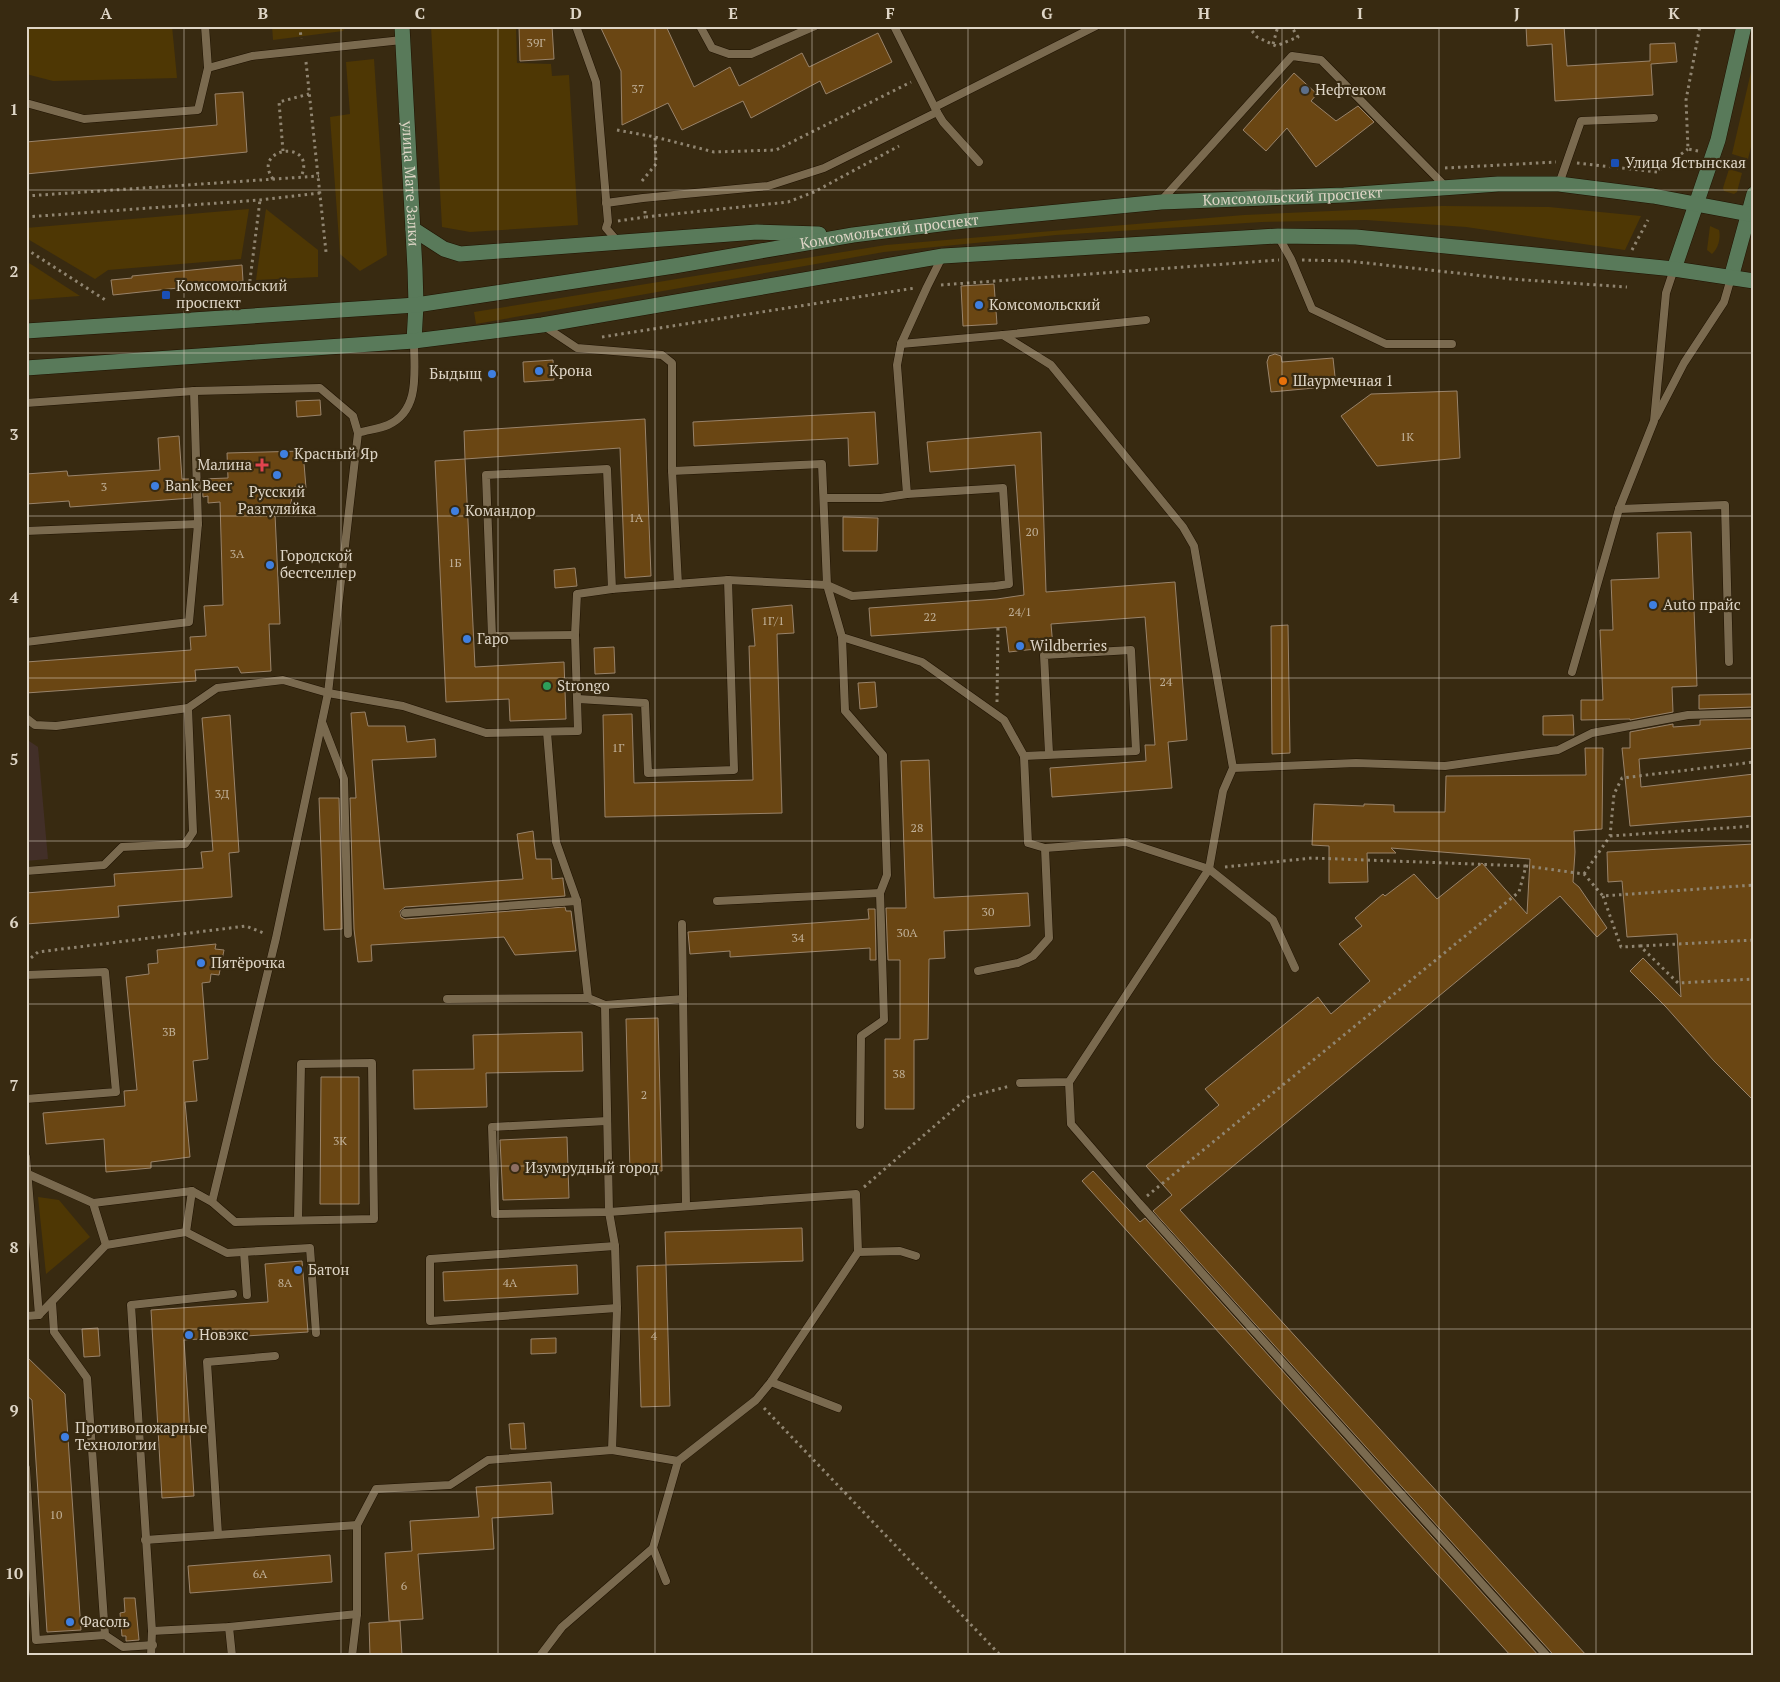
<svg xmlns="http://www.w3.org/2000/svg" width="1780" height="1682" viewBox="0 0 1780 1682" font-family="'PT Serif',serif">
<rect width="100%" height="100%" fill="#382a11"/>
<polygon fill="#422f28" points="26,739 38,747 48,859 26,861"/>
<g fill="#4e3704">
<polygon points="26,26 172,26 177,78 53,81 26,74"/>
<polygon points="272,26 347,26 343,31 273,40"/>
<polygon points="431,26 516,26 517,63 551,64 552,76 569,75 578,225 470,232 442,227"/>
<polygon points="374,59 387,255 360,271 340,254 330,117 350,114 346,62"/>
<polygon points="1754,59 1754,135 1748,159 1732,154"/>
<polygon points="1729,169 1742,173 1737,192 1734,194 1724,191 1723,188"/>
<polygon points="1442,206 1549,207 1641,216 1625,250 1466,227 1366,220 1262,222 1056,235 884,252 476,324 474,312 886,245 1244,215"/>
<polygon points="249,209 241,259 108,270 95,279 26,238 26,228"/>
<polygon points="266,209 318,250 318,277 256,280"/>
<path d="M1710 226 1719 230C1721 238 1718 249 1712 254L1707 250Z"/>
<polygon points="26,261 80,296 26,300"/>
<polygon points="38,1197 59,1200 90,1237 46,1274"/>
</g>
<g fill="#6a4613" stroke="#99836a">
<polygon points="519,26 552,26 554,59 520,61"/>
<polygon points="600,26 666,26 694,87 730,67 739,86 802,53 809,67 878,33 892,62 826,94 820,81 751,118 743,101 682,130 668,103 622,125 621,71"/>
<polygon points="1526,26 1564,26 1567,66 1650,61 1650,44 1675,43 1677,62 1651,64 1653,95 1555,101 1552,44 1527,46"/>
<polygon points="1294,73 1317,94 1311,101 1336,121 1358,106 1374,122 1316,167 1287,128 1266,151 1243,130"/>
<polygon points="243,92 247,152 26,174 26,142 217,125 215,94"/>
<polygon points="242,265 243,281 113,295 111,280 132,278 132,276"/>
<polygon points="994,284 997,324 963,326 961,286"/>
<polygon points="1275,354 1281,356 1282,362 1333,358 1336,386 1271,392 1267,362 1269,356"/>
<polygon points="553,360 554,380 524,382 523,362"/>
<polygon points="1457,391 1460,458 1377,466 1341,416 1371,394"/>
<polygon points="320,400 321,415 297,417 296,401"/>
<polygon points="875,412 878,464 849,466 848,438 694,446 693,422"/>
<polygon points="645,419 651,576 625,578 620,448 465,459 464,431"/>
<polygon points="1041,432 1046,592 1175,582 1187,740 1168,742 1172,788 1052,797 1050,768 1146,761 1145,745 1155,745 1145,617 1051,624 1053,647 1009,652 1006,627 871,636 869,608 997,599 1024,595 1015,465 930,472 927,442"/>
<polygon points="179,436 182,479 191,479 192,498 70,507 69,501 26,504 26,474 67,471 68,476 160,470 158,438"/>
<polygon points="303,451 306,488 294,487 289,513 275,514 280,624 269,624 271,671 241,673 238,667 195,670 196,681 26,693 26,662 191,650 190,637 206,636 204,606 223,605 220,502 208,503 208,496 203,497 202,479 228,478 227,453"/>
<polygon points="465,459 475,667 564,662 566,719 510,721 509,699 446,702 435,461"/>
<polygon points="843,517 878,518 877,551 843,551"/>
<polygon points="1691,532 1697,686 1672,687 1673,712 1630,720 1630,719 1581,720 1581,700 1603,700 1600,630 1613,630 1611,580 1659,578 1657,533"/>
<polygon points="575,568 577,586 555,588 554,570"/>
<polygon points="792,605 794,633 777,634 782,813 605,817 603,715 632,714 634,783 753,780 749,646 755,646 752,609"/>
<polygon points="1288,625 1290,753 1272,754 1271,626"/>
<polygon points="614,647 615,673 595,674 594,648"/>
<polygon points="875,682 877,707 860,709 858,683"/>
<polygon points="1754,694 1754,707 1699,709 1699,695"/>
<polygon points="365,712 368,726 405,726 407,742 435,739 436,757 372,760 384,889 523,879 517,834 533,831 536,859 551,859 552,879 563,878 563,880 565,896 405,907 400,911 401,917 405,919 565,907 566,911 571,911 576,951 515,955 504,937 371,945 372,961 358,962 354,929 350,798 356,798 351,713"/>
<polygon points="230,715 239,852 229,853 232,897 118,906 119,917 26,924 26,893 115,886 114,874 203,868 201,852 213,851 202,718"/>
<polygon points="1573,715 1574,735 1543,735 1543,716"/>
<polygon points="1754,719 1754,748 1639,759 1641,787 1754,774 1754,816 1630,826 1622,748 1630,748 1630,732 1673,724 1673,727 1700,725 1700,720"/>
<polygon points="1585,748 1603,748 1602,829 1574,831 1575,852 1573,882 1579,887 1607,928 1597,937 1560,896 1180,1210 1587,1656 1553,1656 1551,1652 1153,1211 1172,1195 1146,1166 1219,1105 1205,1089 1318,997 1331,1014 1370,981 1339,944 1362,926 1355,918 1383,894 1385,896 1414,874 1437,899 1482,863 1527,914 1530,859 1391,848 1396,853 1367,853 1368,882 1329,883 1329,846 1312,845 1314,804 1364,806 1364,804 1394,805 1394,812 1445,812 1446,776 1586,775"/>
<polygon points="929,760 934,898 1028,893 1030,926 944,931 945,958 929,959 928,1039 914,1040 914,1109 885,1109 885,1039 900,1039 900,960 888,960 886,908 906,908 901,761"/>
<polygon points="319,798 339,798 342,929 324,930"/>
<polygon points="1754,844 1754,1101 1714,1061 1666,1007 1630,971 1643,958 1681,997 1677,934 1627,937 1622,881 1608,882 1607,852"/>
<polygon points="868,909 875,909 876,960 870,960 870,948 730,957 730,951 690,954 688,932 869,919"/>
<polygon points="216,944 215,949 224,950 219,975 211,974 210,982 202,983 208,1059 193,1061 197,1101 185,1102 190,1157 151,1162 151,1168 106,1172 104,1139 46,1144 43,1113 125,1106 124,1091 137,1090 126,977 149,974 148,964 158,963 157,950"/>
<polygon points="658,1018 662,1171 630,1172 626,1019"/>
<polygon points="582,1032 583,1071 486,1073 487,1107 414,1109 413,1070 474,1069 473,1035"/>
<polygon points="321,1077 359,1077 359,1204 320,1204"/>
<polygon points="567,1137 569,1198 503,1200 500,1140"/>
<polygon points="1093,1171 1140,1222 1145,1218 1539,1656 1511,1656 1082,1181"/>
<polygon points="802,1228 803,1261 666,1265 665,1232"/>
<polygon points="302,1261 308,1332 184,1340 194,1496 162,1498 151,1310 268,1302 265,1264"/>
<polygon points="577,1265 578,1294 444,1301 443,1272"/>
<polygon points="666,1265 670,1406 641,1407 637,1266"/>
<polygon points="98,1328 100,1356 84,1357 82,1329"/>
<polygon points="556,1338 556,1353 531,1354 531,1339"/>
<polygon points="26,1356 65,1394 81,1630 47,1632 32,1400 26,1395"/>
<polygon points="524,1423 526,1449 511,1449 509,1424"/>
<polygon points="551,1482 553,1514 492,1518 494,1549 418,1554 423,1619 389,1621 385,1553 412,1551 410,1521 479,1517 476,1487"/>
<polygon points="330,1555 332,1582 190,1593 188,1566"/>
<polygon points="124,1598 135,1598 139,1640 126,1641 126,1636 122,1636 120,1613 125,1612"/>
<polygon points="400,1621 402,1656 370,1656 369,1623"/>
</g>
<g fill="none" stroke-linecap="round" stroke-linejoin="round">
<g stroke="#1f1200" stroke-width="9">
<g id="lane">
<polyline points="205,26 208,68 252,56 402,40"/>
<polyline points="576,26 596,82 608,222 606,228 618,242"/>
<polyline points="700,26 712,48 729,54 751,54 815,26"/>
<polyline points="26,103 84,119 198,110 208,68"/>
<polyline points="935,107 1096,26"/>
<polyline points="937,112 943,122 979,162"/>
<polyline points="1559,184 1581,121 1654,118"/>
<polyline points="1161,201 1292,56 1321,60 1446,187"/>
<polyline points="606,203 643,198 768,186 824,168 937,112 894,26"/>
<polyline points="1278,236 1291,259 1312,309 1386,344 1452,344"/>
<polyline points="544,326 577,348 662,355 672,363 672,471 678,584"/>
<polyline points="1003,335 1146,320"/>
<polyline points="901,344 1003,335 1051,365 1183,527 1194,546 1233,768 1223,791 1209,869 1069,1082 1020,1083"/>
<polyline points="194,391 198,524"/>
<polyline points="26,403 194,391 320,388 353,416 358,433"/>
<polyline points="1656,417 1684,363 1724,302 1731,278"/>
<polyline points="672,471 822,464 827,585 842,637 922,662 1004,720 1024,756 1028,843 1045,848 1126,842 1209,869 1273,920 1295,968"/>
<polyline points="824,498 881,498 907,494 897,365 901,344 927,287 942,257"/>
<polyline points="1619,509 1725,505 1729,662"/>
<polyline points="26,531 198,524 189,622 26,642"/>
<polyline points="575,635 492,636 486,475 607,469 612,589"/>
<polyline points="842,637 845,711 883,755 887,875 880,893 884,1020 861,1036 860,1125"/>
<polyline points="1572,672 1619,509 1654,421 1666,293 1674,269"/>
<polyline points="578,699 645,703 648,773 734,770 728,580"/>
<polyline points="26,718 35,725 56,726 188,708 217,688 283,680 328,693 403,706 486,733 578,731 575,635 577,594 612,589 728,580 827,585 852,596 995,586 1009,584 1003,488 907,494"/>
<polyline points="322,722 344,779 348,934"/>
<polyline points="547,732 556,842 577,901 588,998"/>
<polyline points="1024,756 1136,751 1131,650 1044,655 1049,753"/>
<polyline points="1233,768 1356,763 1445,766 1558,750 1592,733 1688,715 1754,713"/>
<polyline points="26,871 104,865 122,847 185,844 193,832 188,708"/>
<polyline points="717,901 880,893"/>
<polyline points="405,913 577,901"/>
<polyline points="682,924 686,1206"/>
<polyline points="978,971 1018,963 1033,956 1049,938 1045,848"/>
<polyline points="26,975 105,972 116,1092 26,1099"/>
<polyline points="447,999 588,998 605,1005 683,999"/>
<polyline points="605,1005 609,1212 615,1246 617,1308 612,1450"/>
<polyline points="1069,1082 1071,1124 1139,1203 1547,1656"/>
<polyline points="607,1121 492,1127 495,1214 609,1212 856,1194 858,1252 771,1382 756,1400 678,1461 653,1548 666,1581"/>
<polyline points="26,1157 39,1315"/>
<polyline points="28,1174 93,1203 106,1245"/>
<polyline points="212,1202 235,1222 374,1219 372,1063 301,1064 298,1220"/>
<polyline points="93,1203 192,1191"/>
<polyline points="186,1232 227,1253 310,1248 316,1333"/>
<polyline points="615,1246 430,1259 430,1321 617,1308"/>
<polyline points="244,1252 247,1295"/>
<polyline points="858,1252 900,1251 916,1256"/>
<polyline points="51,1303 52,1302 54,1332 87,1378 105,1635"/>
<path d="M26 1316 39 1315 106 1245 186 1232 192 1191 212 1202 276 938 328 693 358 433C367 430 379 429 388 425 421 410 414 371 414 341"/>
<polyline points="771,1382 838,1408"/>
<polyline points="26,1468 36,1640 105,1635 123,1647 153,1645"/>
<polyline points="357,1525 376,1489 450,1485 488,1460 612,1450 678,1461"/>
<polyline points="218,1534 207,1362 275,1356"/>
<polyline points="145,1540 357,1525 357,1614 352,1656"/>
<polyline points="229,1627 232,1656"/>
<polyline points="152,1631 229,1627 357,1614"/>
<polyline points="151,1656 152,1631 131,1305 233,1294"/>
<polyline points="540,1656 562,1627 653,1548"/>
</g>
</g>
<g stroke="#1f1200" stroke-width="16">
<g id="secondary">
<path id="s1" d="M402 26 415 269 416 305 414 341"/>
<polyline points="413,229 444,249 460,254 757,232 819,234"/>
<polyline points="1674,269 1718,140 1744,26"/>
<polyline points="1731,278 1754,194"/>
<path id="s2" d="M26 331 416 305 674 266 853 235 964 221 1161 202 1344 195 1498 184H1559L1653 196 1754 215"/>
<polyline points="26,368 414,341 542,325 943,256 1278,236 1356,237 1674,269 1754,281"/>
</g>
</g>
<g stroke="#908571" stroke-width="3" stroke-dasharray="2.5 4" stroke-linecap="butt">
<polyline points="300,26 301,39"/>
<polyline points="1248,26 1257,37 1276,46 1298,37 1291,26"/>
<polyline points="1273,44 1278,26"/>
<polyline points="306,62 326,252"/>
<polyline points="617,130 655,137 714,152 776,150 911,82"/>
<polyline points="283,151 279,102 309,94"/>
<polyline points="1698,151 1688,149 1686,100 1700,26"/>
<polyline points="1729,161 1746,166"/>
<polyline points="1577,163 1657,172 1688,149"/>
<polyline points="1445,168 1556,162"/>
<path d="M273 179C250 147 318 138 301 177"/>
<polyline points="642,181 656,164 655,137"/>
<polyline points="26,196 319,176"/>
<polyline points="645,211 645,217 788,202 814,192 899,146"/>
<polyline points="26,217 260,200 320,193"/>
<polyline points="618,221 645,217"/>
<polyline points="26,249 107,301"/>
<polyline points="1632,250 1648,220"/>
<polyline points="1302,260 1348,261 1511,279 1627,287"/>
<polyline points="941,285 1279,260"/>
<polyline points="249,288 260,200"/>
<polyline points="602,337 915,288"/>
<polyline points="997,702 998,627"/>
<polyline points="1610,836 1754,826"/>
<polyline points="1225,867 1312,858 1526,866"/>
<polyline points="1584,874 1610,836 1614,794 1622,778 1754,762"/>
<polyline points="1603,896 1621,947 1640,946 1678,983 1754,979"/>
<polyline points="1640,946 1754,940"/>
<polyline points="26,962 38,952 246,926 266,934"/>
<polyline points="864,1187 968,1097 1010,1086"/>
<polyline points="1147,1196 1519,892 1526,866 1584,874 1603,896 1754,885"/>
<polyline points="764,1408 1001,1656"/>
</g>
<use href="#lane" stroke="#7a6a4f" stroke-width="8"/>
<use href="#secondary" stroke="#597a5a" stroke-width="15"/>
</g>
<path fill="none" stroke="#ded5c6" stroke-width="1" stroke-opacity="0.55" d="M184 26V1656M341 26V1656M498 26V1656M655 26V1656M812 26V1656M968 26V1656M1125 26V1656M1282 26V1656M1439 26V1656M1596 26V1656M26 190H1754M26 353H1754M26 516H1754M26 678H1754M26 841H1754M26 1004H1754M26 1166H1754M26 1329H1754M26 1492H1754"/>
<circle fill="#5c6f8a" stroke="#382a11" stroke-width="2" cx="1305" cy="90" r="5"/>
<g fill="#1a4fb4" stroke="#382a11" stroke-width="2">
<rect x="1610" y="158" width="10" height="10" rx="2.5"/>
<rect x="161" y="290" width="10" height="10" rx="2.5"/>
</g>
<g fill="#3f7fe0" stroke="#382a11" stroke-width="2">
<circle cx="979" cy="305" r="5"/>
<circle cx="539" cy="371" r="5"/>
<circle cx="492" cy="374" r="5"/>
<circle cx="284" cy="454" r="5"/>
<circle cx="277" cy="475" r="5"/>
<circle cx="155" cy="486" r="5"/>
<circle cx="455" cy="511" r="5"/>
<circle cx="270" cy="565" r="5"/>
<circle cx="1653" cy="605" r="5"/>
<circle cx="467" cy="639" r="5"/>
<circle cx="1020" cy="646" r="5"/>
<circle cx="201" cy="963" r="5"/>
<circle cx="298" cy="1270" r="5"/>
<circle cx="189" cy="1335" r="5"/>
<circle cx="65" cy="1437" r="5"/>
<circle cx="70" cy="1622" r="5"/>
</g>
<circle fill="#e8710a" stroke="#382a11" stroke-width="2" cx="1283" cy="381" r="5"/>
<path fill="#e0444e" stroke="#382a11" stroke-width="2" d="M259.5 457.5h5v5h5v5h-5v5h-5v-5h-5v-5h5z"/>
<circle fill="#2e9e5b" stroke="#382a11" stroke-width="2" cx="547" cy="686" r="5"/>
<circle fill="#8d6e63" stroke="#382a11" stroke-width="2" cx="515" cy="1168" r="5"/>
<g text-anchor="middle" stroke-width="4.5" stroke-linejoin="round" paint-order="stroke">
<g font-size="12" fill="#c1b199">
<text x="536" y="47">39Г</text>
<text x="638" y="93">37</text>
<text x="1407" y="441">1К</text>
<text x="104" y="491">3</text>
<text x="636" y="522">1А</text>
<text x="1032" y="536">20</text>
<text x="237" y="558">3А</text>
<text x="455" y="567">1Б</text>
<text x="1020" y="616">24/1</text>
<text x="930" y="621">22</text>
<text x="773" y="625">1Г/1</text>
<text x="1166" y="686">24</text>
<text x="618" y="752">1Г</text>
<text x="222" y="798">3Д</text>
<text x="917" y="832">28</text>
<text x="988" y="916">30</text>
<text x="907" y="937">30А</text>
<text x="798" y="942">34</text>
<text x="169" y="1036">3В</text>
<text x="899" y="1078">38</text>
<text x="644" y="1099">2</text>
<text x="340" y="1145">3К</text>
<text x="285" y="1287">8А</text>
<text x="510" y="1287">4А</text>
<text x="654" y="1340">4</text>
<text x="56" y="1519">10</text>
<text x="260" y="1578">6А</text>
<text x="404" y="1590">6</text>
</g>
<g font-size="15" fill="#ded5c6" stroke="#382a11" text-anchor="start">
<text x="1315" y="95">Нефтеком</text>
<text x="1625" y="168">Улица Ястынская</text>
<text x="176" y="291">Комсомольский<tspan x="176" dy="17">проспект</tspan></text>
<text x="989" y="310">Комсомольский</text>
<text x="549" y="376">Крона</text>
<text x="482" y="379" text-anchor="end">Быдыщ</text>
<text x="1293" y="386">Шаурмечная 1</text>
<text x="294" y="459">Красный Яр</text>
<text x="252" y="470" text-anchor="end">Малина</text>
<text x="165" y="491">Bank Beer</text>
<text x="277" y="497" text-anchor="middle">Русский<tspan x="277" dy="17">Разгуляйка</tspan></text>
<text x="465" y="516">Командор</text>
<text x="280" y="561">Городской<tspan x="280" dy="17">бестселлер</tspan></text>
<text x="1663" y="610">Auto прайс</text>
<text x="477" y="644">Гаро</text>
<text x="1030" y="651">Wildberries</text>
<text x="557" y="691">Strongo</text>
<text x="211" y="968">Пятёрочка</text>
<text x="525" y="1173">Изумрудный город</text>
<text x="308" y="1275">Батон</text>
<text x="199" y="1340">Новэкс</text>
<text x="75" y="1433">Противопожарные<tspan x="75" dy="17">Технологии</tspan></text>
<text x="80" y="1627">Фасоль</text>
</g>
<g font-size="15" fill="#ded5c6" stroke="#382a11">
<text dy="5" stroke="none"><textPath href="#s1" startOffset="158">улица Мате Залки</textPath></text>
<text dy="5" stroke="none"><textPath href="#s2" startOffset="1275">Комсомольский проспект</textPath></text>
<text dy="5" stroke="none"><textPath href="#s2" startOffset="870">Комсомольский проспект</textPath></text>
</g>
</g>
<rect width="1780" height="1682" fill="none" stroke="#382a11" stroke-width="55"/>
<rect x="28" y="28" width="1724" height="1626" fill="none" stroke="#ded5c6" stroke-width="2"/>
<g font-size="16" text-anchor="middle" font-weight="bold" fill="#ded5c6">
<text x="106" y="19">A</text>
<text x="263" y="19">B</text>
<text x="420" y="19">C</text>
<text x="576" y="19">D</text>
<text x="733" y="19">E</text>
<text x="890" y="19">F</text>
<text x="1047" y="19">G</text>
<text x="1204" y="19">H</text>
<text x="1360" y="19">I</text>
<text x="1517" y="19">J</text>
<text x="1674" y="19">K</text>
<text x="14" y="115">1</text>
<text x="14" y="277">2</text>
<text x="14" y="440">3</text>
<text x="14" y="603">4</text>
<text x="14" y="765">5</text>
<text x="14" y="928">6</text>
<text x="14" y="1091">7</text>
<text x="14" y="1253">8</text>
<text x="14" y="1416">9</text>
<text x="14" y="1579">10</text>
</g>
</svg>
